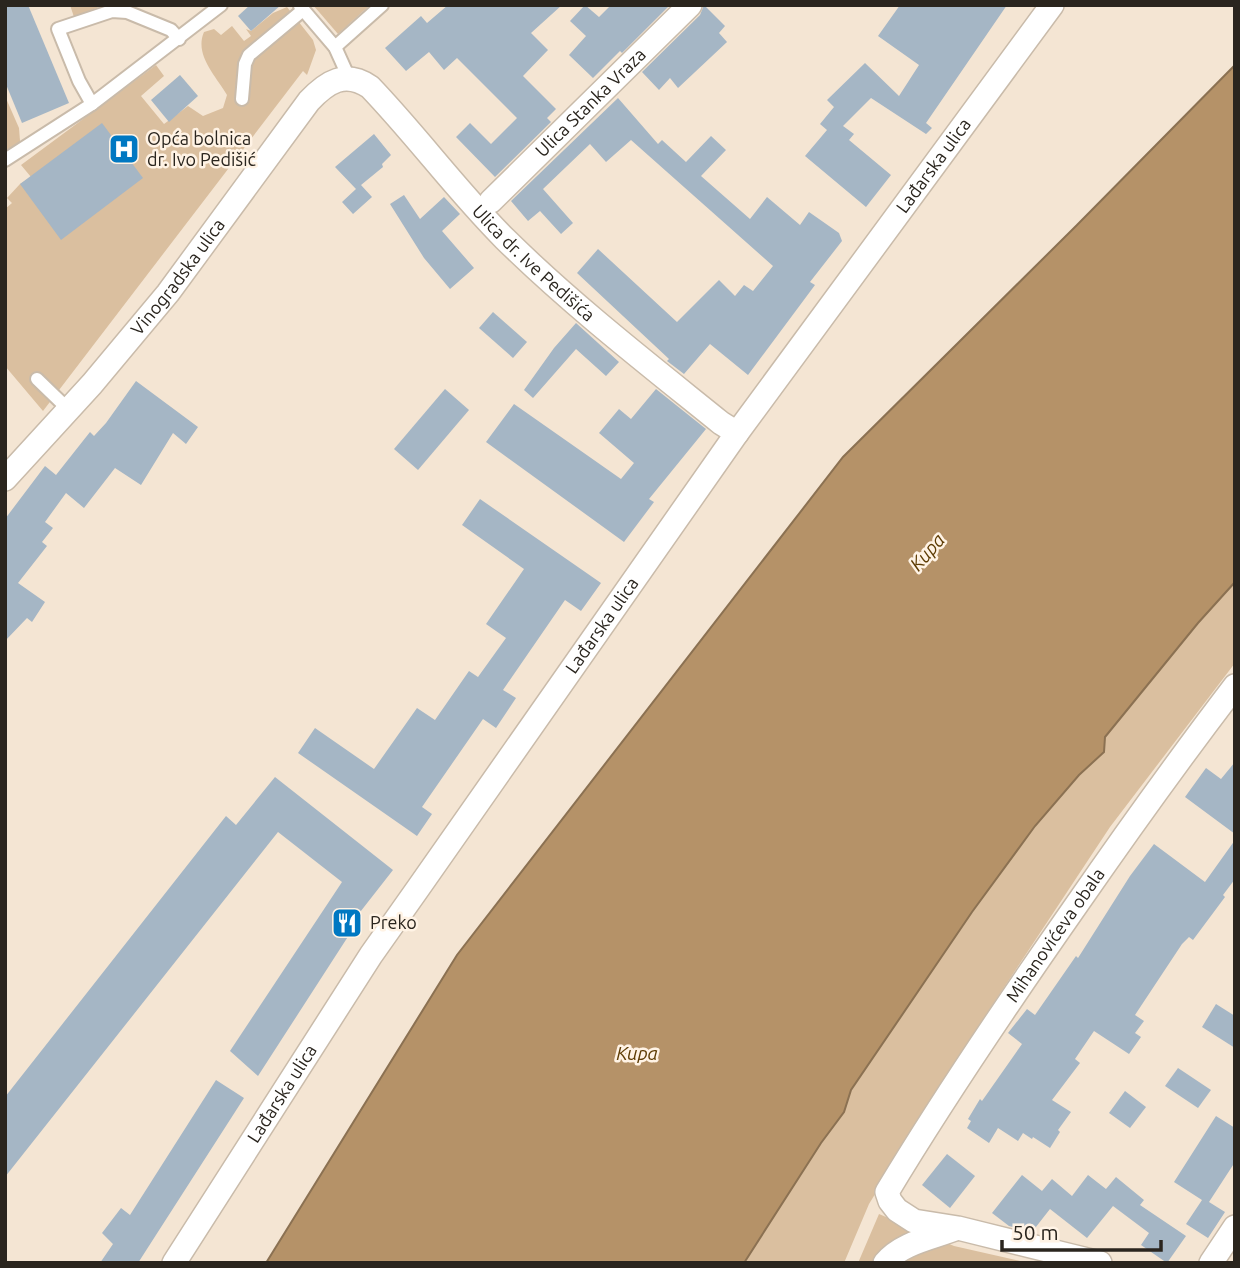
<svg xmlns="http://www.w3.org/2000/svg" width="1240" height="1268" viewBox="0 0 1240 1268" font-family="Ubuntu,sans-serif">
<rect width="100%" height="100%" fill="#f4e5d3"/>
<g fill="#dabf9f">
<polygon points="70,5 104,5 74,17"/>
<polygon points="313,5 370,5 338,34"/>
<path d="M287 7 313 40 316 50 307 75 303 71 43 411 5 366V209L12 203 7 198 20 184 31 177 21 165 156 65 164 76 141 96 164 124 188 106 203 116 223 108 227 95C216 76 194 55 204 32L214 29 221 35 232 26 244 41 251 36 246 29 251 31 273 13Z"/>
<polygon points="5,96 19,128 20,141 18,146 5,152"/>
<polygon points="1235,322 1235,663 1110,827 970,1039 869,1204 844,1263 554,1263"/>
<polygon points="879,1214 954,1246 1029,1263 858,1263"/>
</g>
<polygon fill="#b59268" stroke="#8b7152" stroke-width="2" points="1235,65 1235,582 1198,623 1105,737 1104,752 1079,775 1035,826 972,912 851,1090 844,1112 821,1143 744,1263 266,1263 457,955 843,457 1077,225"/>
<g fill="#a5b6c5">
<polygon points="5,5 28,5 69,103 22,123 5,82"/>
<polygon points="250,5 281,5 251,31 238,16"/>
<polygon points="448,5 562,5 531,33 548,50 523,76 556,109 547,118 551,122 495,177 456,137 470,123 491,144 517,118 457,58 444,70 429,52 406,71 385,48 421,16 427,23"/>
<polygon points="585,5 599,17 611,5 670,5 622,53 620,51 593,78 569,55 586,36 570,21"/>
<polygon points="704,5 725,26 719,33 727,42 678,88 670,78 659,90 642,72 700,15"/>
<polygon points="900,5 1007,5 926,123 932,128 926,134 871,98 843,126 854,134 849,140 891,175 866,207 805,156 827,130 820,124 834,107 827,100 865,63 899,96 919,65 878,36"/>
<polygon points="180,75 198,96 169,122 151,100"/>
<polygon points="618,98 658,144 662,140 686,162 711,136 726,150 701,176 750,219 767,197 800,225 809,212 839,233 842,241 810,282 815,285 748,375 710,344 684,374 667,361 669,359 577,273 598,249 677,322 719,280 735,296 744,285 753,291 773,266 631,140 606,162 590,144 543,189 573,223 561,234 540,211 528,221 511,201"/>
<polygon points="102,123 143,178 61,240 20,184"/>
<polygon points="374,134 391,155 382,164 383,167 361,185 372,197 353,214 342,202 356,189 335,167"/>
<polygon points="404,195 420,219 444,197 460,214 442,231 474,268 450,289 424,258 390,204"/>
<polygon points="493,312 527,342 513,358 479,328"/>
<polygon points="576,323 619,362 606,376 576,349 533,398 524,390 554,348"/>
<polygon points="136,381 198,427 186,444 173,433 141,485 115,468 84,508 66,493 45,522 53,528 42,542 47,546 18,583 45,602 32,622 27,618 5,641 5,519 45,466 56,475 90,432 94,436 106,423"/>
<polygon points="445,389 469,410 418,470 394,449"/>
<polygon points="656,389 706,429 649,499 654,502 624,542 486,442 514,404 621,479 634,463 599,433 619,409 631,419"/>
<polygon points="480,499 601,583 581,611 565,600 503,690 516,698 496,728 483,719 422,807 432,814 417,836 298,753 315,728 374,769 417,708 435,720 469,671 478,677 506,638 486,624 524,569 462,525"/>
<polygon points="1235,762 1235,834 1185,797 1206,768 1221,779"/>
<polygon points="275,777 393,870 357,916 360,918 258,1076 230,1051 342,882 278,832 5,1177 5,1097 226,816 236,825"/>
<polygon points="1235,840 1235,879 1223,895 1225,897 1193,940 1189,937 1182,944 1135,1015 1144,1021 1135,1033 1141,1037 1129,1054 1094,1031 1075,1059 1080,1063 1052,1100 1071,1112 1058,1130 1060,1132 1050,1148 1033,1137 1032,1139 1023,1133 1018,1141 998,1128 989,1143 967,1128 971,1121 968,1119 980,1099 982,1101 1022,1044 1008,1033 1027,1009 1035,1015 1076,956 1078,958 1130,876 1154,844 1205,882"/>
<polygon points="1216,1004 1235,1016 1235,1048 1202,1027"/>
<polygon points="1178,1068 1211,1090 1198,1108 1165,1086"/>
<polygon points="216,1080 244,1098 138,1263 100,1263 113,1244 102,1233 121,1208 130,1215"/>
<polygon points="1125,1091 1146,1107 1130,1128 1109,1113"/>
<polygon points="1216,1116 1235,1128 1235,1162 1209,1202 1225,1212 1208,1238 1186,1224 1202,1200 1174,1182"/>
<polygon points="947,1154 975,1176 950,1208 922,1185"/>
<polygon points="1022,1175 1042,1191 1052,1179 1072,1196 1088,1175 1106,1189 1116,1177 1144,1200 1140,1205 1186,1236 1167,1263 1141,1245 1149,1233 1113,1206 1087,1238 1050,1209 1032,1232 1009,1226 992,1213"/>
</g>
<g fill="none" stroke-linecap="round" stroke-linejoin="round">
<g stroke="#c9bbaa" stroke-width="16">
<g id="lane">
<polyline points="300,6 335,47 349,78"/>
<polyline points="335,47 382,5"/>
<polyline points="242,99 245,64 249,55 303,10"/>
<polyline points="92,104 79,81 58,29 112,11 127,12 171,30 179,39"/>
<polyline points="5,160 92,104 221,5"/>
<polyline points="37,379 68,409"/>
</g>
</g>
<g stroke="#c9bbaa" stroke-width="26">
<g id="street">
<path id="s1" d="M491 201 690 5"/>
<path id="s2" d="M5 479 92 384 168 293 309 101C327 82 345 70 370 87 417 136 457 191 505 239 572 305 648 364 721 423L737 433"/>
<path id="s3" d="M174 1263 371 955 419 887 737 433 1052 5"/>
<path d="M885 1263C901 1243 932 1238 955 1229"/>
<path id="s4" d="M1100 1263 958 1228 914 1221 897 1210 890 1201 887 1192C946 1094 1010 1000 1075 907 1127 832 1180 758 1235 686"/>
<polyline points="1211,1263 1235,1227"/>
</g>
</g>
<use href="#lane" stroke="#fff" stroke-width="12"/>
<use href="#street" stroke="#fff" stroke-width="23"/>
</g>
<defs>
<g id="hospital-square" transform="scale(1.575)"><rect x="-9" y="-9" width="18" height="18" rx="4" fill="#0078c2" stroke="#fff3e5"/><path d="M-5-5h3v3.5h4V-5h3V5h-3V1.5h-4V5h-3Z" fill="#fff"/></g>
<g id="restaurant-square" transform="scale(1.575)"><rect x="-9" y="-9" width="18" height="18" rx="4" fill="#0078c2" stroke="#fff3e5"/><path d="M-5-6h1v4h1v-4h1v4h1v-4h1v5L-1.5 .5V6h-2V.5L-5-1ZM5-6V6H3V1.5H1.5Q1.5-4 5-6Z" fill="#fff"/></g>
</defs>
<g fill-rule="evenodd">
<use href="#hospital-square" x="124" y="149"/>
<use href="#restaurant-square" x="347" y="923"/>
</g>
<g text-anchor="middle" stroke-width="5" stroke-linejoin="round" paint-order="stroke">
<g font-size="18" fill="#2a251e" stroke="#fff3e5">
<text dy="6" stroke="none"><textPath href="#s1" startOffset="140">Ulica Stanka Vraza</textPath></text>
<text dy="6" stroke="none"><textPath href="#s3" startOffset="1335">Lađarska ulica</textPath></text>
<text dy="6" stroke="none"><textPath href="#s2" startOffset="796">Ulica dr. Ive Pedišića</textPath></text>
<text dy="6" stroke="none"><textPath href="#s2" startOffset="266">Vinogradska ulica</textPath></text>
<text dy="6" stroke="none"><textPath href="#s3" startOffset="768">Lađarska ulica</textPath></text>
<text dy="6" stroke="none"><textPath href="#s4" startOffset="539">Mihanovićeva obala</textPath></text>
<text dy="6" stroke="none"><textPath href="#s3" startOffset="201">Lađarska ulica</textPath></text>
</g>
<g font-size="18" fill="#2a251e" stroke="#fff3e5" text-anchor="start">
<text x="147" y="145">Opća bolnica<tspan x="147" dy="21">dr. Ivo Pedišić</tspan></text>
<text x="370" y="929">Preko</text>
</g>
<g font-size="19" font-style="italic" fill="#5e3c04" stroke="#fff3e5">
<text transform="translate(927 552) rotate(-49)" y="7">Kupa</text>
<text x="637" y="1060">Kupa</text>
</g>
</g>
<rect width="1240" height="1268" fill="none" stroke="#2a251e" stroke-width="14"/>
<path d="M1002 1240v10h159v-10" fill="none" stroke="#2a251e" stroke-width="3.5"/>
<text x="1012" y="1240" font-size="21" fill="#2a251e" stroke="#fff3e5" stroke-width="5" paint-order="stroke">50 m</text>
</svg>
